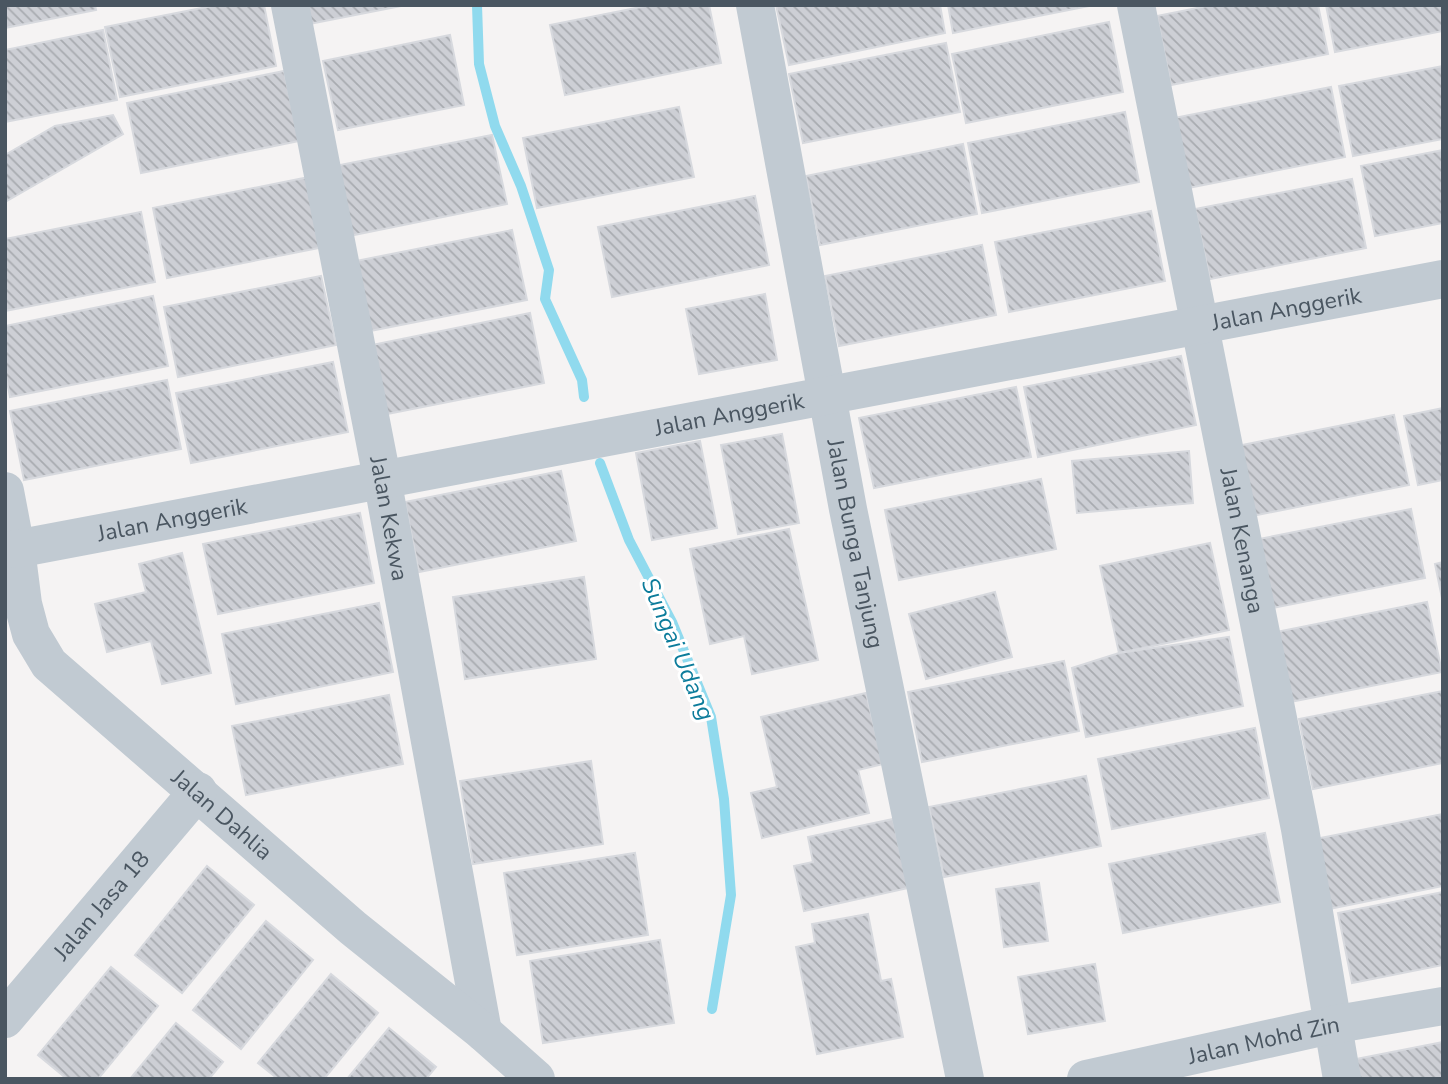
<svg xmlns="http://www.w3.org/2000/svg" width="1448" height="1084" viewBox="0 0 1448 1084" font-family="'Nunito Sans',sans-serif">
<defs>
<pattern id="building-back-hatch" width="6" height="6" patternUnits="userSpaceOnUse" patternTransform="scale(1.75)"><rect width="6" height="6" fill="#cdcfd5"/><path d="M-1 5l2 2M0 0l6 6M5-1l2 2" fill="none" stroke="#a8abb0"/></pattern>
</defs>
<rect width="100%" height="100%" fill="#f5f3f3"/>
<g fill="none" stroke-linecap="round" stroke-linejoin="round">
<g stroke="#90daee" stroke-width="10">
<polyline points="477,5 479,64 495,126 521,186 549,270 545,299 582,380 584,397"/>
<polyline points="600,463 629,540 672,622 711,717 724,799 731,895 712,1009"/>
</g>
</g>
<g fill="url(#building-back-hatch)" stroke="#d7d9de" stroke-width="2">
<polygon points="5,5 95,5 96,10 5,28"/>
<polygon points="217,5 264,5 276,66 120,97 105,27"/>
<polygon points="300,5 406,5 304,25"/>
<polygon points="651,5 709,5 721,63 565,95 550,25"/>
<polygon points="776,5 940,5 945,33 789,65"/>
<polygon points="948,5 1094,5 953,33"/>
<polygon points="1212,5 1318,5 1328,54 1171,85 1157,16"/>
<polygon points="1326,5 1443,5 1443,31 1335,52"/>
<polygon points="1109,22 1123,92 966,123 952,54"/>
<polygon points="103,30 117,100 5,122 5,50"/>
<polygon points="450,35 464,105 338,130 323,61"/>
<polygon points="946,43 960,112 803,143 789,74"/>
<polygon points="1443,66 1443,139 1353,156 1339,86"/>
<polygon points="284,71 299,141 141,173 127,103"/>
<polygon points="1331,87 1345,157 1188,188 1174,118"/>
<polygon points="679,107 694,177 537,208 523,138"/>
<polygon points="1125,112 1139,182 982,213 968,143"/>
<polygon points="113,115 123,134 5,202 5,155 55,126"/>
<polygon points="492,135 507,204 349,236 335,166"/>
<polygon points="963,144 977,214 820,245 806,176"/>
<polygon points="1443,150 1443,223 1375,236 1361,166"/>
<polygon points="309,177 324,247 167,278 153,208"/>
<polygon points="1352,179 1366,248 1210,279 1195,209"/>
<polygon points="755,196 769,265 612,297 598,227"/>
<polygon points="1151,211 1165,281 1009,312 995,242"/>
<polygon points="141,212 155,282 5,311 5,239"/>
<polygon points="512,230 527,300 370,331 356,261"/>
<polygon points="982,245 996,315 839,346 825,276"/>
<polygon points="321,276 336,345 178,377 164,307"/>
<polygon points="765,294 777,360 699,374 686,309"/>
<polygon points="153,296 168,366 10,397 5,371 5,326"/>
<polygon points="530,313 544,383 387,414 372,345"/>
<polygon points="1181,356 1196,425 1038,457 1024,387"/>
<polygon points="333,362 348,432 191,463 176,393"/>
<polygon points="167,380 181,449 24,480 10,411"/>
<polygon points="1016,387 1031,457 874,488 859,418"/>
<polygon points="1443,408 1443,480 1418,485 1404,416"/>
<polygon points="1394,415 1409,485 1252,516 1237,446"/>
<polygon points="782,434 799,523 738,534 721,445"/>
<polygon points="700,441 717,528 652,540 636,453"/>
<polygon points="1189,451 1193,503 1077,513 1072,461"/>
<polygon points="561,471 576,541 419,572 405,502"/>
<polygon points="1041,479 1056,549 899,580 885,510"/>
<polygon points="1411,509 1425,578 1268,609 1254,540"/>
<polygon points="360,513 374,583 218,614 203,544"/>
<polygon points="789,529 818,660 752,674 744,636 710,644 690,549"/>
<polygon points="1210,543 1229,630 1119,653 1100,566"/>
<polygon points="182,553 211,673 162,684 151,641 107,652 95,604 146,592 139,564"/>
<polygon points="1443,562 1443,603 1435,564"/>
<polygon points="584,577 596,659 465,679 453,597"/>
<polygon points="995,592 1012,657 926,679 909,614"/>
<polygon points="1427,602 1442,672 1285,703 1271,633"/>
<polygon points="379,603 393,672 236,704 222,634"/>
<polygon points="1229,637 1243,706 1086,737 1072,668 1119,653"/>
<polygon points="1064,661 1079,731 922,762 908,692"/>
<polygon points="1443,691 1443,763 1313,789 1299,719"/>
<polygon points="866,693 883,764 858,770 869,813 762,838 751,793 777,787 761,717"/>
<polygon points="389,695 403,764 246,795 232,726"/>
<polygon points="1255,728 1269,798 1112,829 1098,759"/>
<polygon points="591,761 603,844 473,864 460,781"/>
<polygon points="1086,776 1101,846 944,877 929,807"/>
<polygon points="1443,814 1443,886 1329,909 1315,839"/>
<polygon points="893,819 908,888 804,911 794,866 813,862 808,837"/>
<polygon points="1265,833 1280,902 1123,933 1109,864"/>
<polygon points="635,853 648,935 517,955 504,873"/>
<polygon points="207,866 254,905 182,993 135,955"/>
<polygon points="1039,883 1048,941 1004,947 996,889"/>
<polygon points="1443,892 1443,965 1352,983 1338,913"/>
<polygon points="868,914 881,981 891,979 903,1037 817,1054 796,947 815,943 812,924"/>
<polygon points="266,921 313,960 241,1049 193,1010"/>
<polygon points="660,940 674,1023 543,1043 530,961"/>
<polygon points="1095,964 1105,1021 1028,1034 1018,977"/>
<polygon points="111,967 158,1006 98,1079 67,1079 38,1055"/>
<polygon points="331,974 378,1013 324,1079 278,1079 258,1063"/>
<polygon points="176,1023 223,1062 209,1079 130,1079"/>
<polygon points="389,1028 436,1067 426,1079 347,1079"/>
<polygon points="1443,1042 1443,1079 1360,1079 1356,1059"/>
</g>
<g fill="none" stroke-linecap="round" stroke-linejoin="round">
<g stroke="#c1cad2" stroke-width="38">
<path id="s1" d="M290 5 382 478 483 1032"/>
<path id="s2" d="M755 5 848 509 965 1079"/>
<path id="s3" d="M1136 5 1300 829 1342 1079"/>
<path id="s4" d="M5 491 16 549 23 604 31 634 49 664 353 928 483 1032 536 1079"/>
<path id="s5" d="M16 549 1443 279"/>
<path id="s6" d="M5 1019 198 791"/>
<path id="s7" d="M1086 1079 1331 1025 1443 1006"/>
</g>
</g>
<g text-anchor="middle" stroke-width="6" stroke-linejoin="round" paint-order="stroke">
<g font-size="23" fill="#4a5661" stroke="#fff">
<text dy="8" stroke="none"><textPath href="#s5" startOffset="1293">Jalan Anggerik</textPath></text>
<text dy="8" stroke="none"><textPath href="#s5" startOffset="726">Jalan Anggerik</textPath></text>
<text dy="8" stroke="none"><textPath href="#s5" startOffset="159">Jalan Anggerik</textPath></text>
<text dy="8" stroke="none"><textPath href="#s1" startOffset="523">Jalan Kekwa</textPath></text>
<text dy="8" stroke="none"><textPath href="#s3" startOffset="546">Jalan Kenanga</textPath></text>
<text dy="8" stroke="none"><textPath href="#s2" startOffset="548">Jalan Bunga Tanjung</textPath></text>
<text dy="8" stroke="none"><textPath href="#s4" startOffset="410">Jalan Dahlia</textPath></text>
<text dy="8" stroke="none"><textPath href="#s6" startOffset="149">Jalan Jasa 18</textPath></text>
<text dy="8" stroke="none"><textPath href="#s7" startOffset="182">Jalan Mohd Zin</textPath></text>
</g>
<g font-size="24" font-style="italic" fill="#0c7c9b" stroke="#fff">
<text transform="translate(678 649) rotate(67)" y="8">Sungai Udang</text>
</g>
</g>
<rect width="1448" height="1084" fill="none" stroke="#4a5661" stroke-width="14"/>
</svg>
